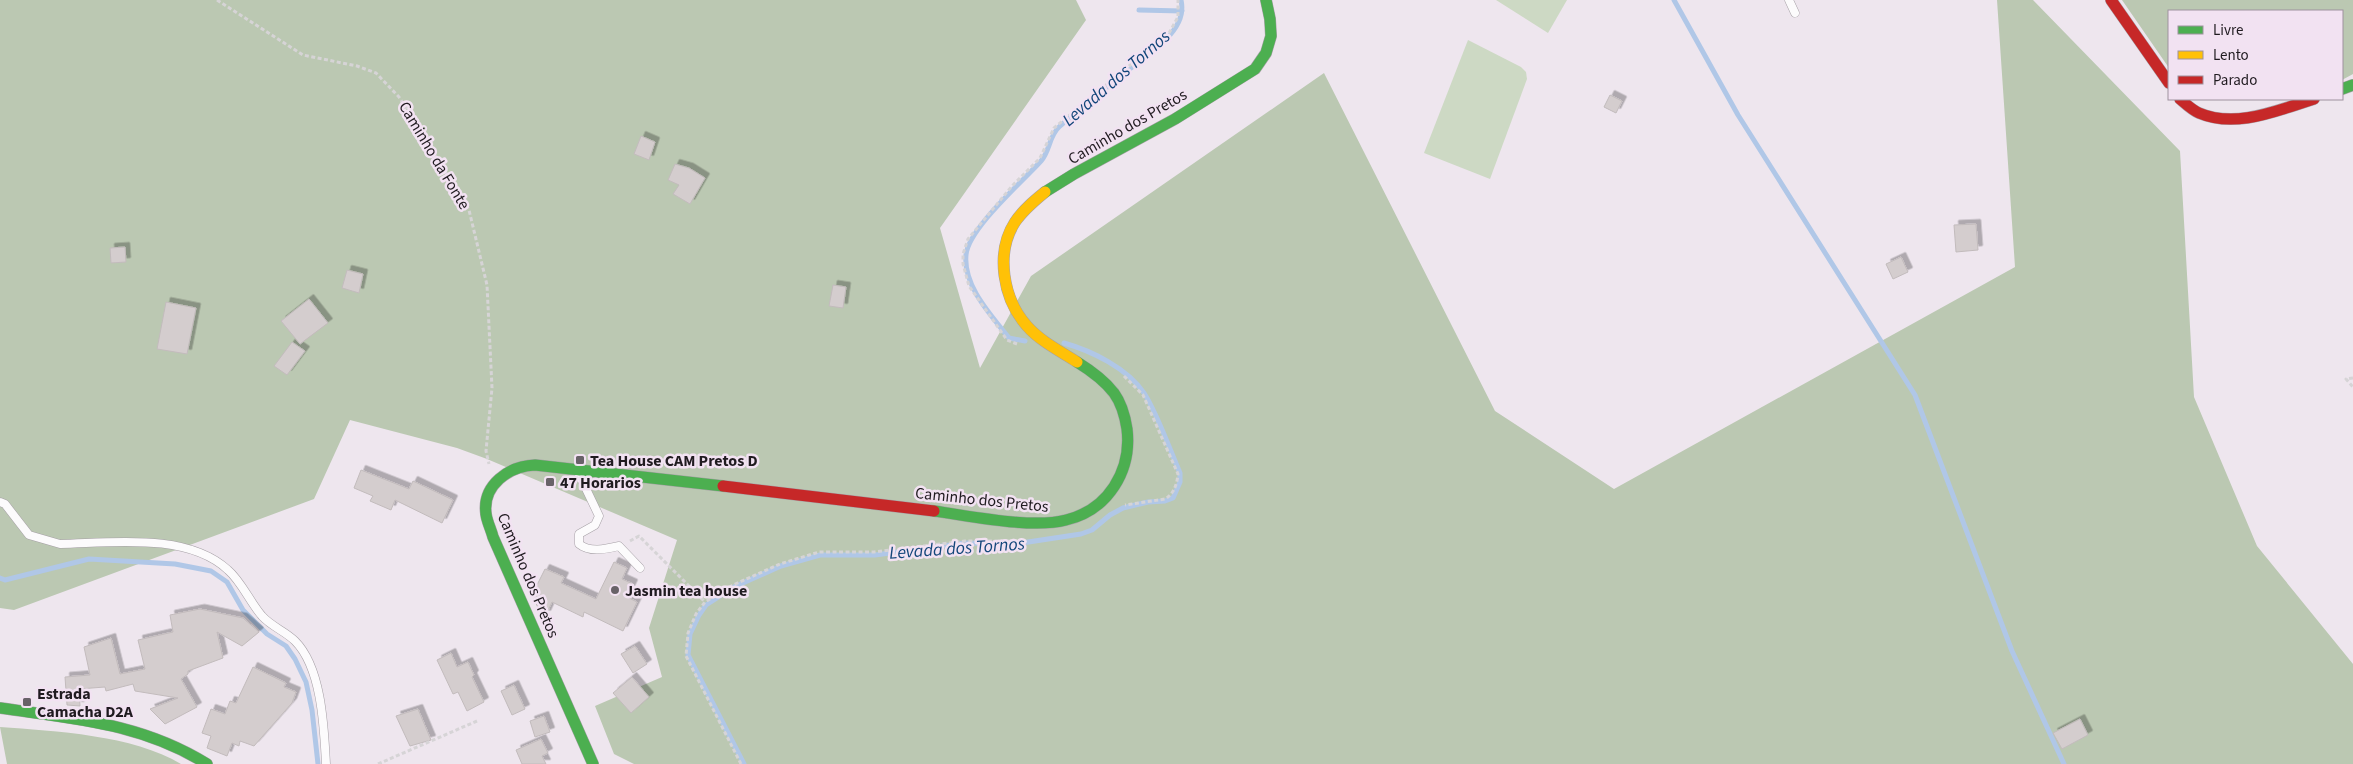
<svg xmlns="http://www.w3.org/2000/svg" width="2353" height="764" viewBox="0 0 2353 764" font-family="'Source Sans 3',sans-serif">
<defs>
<filter id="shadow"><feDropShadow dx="4.5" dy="-4.5" stdDeviation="0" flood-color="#0004"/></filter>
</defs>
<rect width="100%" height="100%" fill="#eee6ee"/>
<g fill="#cdd9c4">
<polygon points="1496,0 1567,0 1548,33"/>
<polygon points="1468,40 1521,67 1526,72 1527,79 1490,179 1424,153"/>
</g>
<g fill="#bbc8b2">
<polygon points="0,0 1076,0 1086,20 940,228 980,368 1031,276 1324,73 1495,411 1614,489 2015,267 1997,0 2033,0 2180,151 2194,397 2257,546 2353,664 2353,764 634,764 614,754 595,706 662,677 649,628 677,540 487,459 457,448 350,420 314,499 14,610 0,608"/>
<polygon points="2122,0 2353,0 2353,74 2342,80 2342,11 2169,11 2169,68"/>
<path d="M0 727C55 731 133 735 181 764H7Z"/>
</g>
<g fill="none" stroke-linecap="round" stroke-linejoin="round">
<g stroke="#b0c7e7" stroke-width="5">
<polyline points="1674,0 1738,115 1915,395 2012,651 2064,764"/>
<polyline points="1139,10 1182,11"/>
<path d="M1025 341 1009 338C991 315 963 286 966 255 968 229 1023 181 1041 161 1050 151 1049 136 1059 127 1095 95 1135 67 1170 35 1179 24 1184 14 1181 0"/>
<polyline points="0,578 5,580 89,559 175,564 211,571 227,582 243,610 267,634 286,646 295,659 306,682 312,710 318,764"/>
<path d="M744 764 688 655 690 634 699 615 706 605 734 587 781 566 820 555H875L965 543 1015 544 1081 534 1092 530 1110 515 1123 508 1148 502 1165 501 1173 498 1180 482V473C1170 450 1157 413 1144 393 1127 368 1092 351 1064 343"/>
</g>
</g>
<g fill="#d4cdce" stroke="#c2bbbc" filter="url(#shadow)">
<polygon points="1610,95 1622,101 1616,113 1604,107"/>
<polygon points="641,136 655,142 649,160 634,154"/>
<polygon points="675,164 689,168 705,178 690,204 673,194 679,185 668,180"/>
<polygon points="1976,224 1978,250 1956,252 1954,225"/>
<polygon points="125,247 126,262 111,263 110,248"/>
<polygon points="1901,257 1908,272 1893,279 1886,264"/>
<polygon points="347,270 363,274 359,293 342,288"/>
<polygon points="833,285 846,287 843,308 829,306"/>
<polygon points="309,299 328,323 300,344 281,321"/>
<polygon points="166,302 196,308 187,354 157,349"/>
<polygon points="292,342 305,351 287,375 274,366"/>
<polygon points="361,470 409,489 413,481 453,500 442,523 395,500 391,510 370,501 373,496 354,488"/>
<polygon points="614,562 627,568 622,579 633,584 627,597 637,602 623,631 584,612 583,617 552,602 546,615 540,612 532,595 545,569 564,577 561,583 596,599"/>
<polygon points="200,609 243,618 259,632 242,646 217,632 223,658 188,671 188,674 181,679 197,707 165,724 150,709 178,698 135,691 133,684 106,691 105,687 79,689 80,706 67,705 65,677 90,675 84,647 111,638 120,674 145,669 138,640 173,632 170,615"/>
<polygon points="635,646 647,664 633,673 621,654"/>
<polygon points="451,653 457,667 468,662 474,675 472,677 484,702 467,711 458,692 453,694 437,660"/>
<polygon points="253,667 286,683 284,687 296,692 292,703 254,746 240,741 239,746 232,743 227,756 207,748 211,736 202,733 211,709 225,714 230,701 236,703"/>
<polygon points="632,677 649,697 631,713 613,693"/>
<polygon points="514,685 525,709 512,715 501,691"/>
<polygon points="418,709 431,740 410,746 396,716"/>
<polygon points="544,716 550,732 535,737 530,721"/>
<polygon points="2080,719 2088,735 2062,749 2053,733"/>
<polygon points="541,739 548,753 542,756 546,764 522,764 516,750"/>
</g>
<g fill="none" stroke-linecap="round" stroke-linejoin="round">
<g stroke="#a6a0a6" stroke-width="9">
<g id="lane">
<polyline points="1789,0 1795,13"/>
<path d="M578 472 599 516 595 525 579 534V544C590 553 606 549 619 546L640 568"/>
<path d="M0 502 5 504 29 535 60 544C111 543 187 532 228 570 241 581 250 602 262 616 272 627 285 631 295 641 322 668 324 728 326 764"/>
</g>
</g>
<g stroke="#a6a0a6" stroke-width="12">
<g id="fast">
<polyline points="2342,89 2353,85"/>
<polyline points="1045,192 1074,174 1175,119 1255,69 1266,53 1271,36 1270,19 1266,0"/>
<path d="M934 511C971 516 1032 529 1066 520 1108 510 1132 471 1127 429 1125 416 1122 404 1114 393 1104 380 1090 370 1077 362"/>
<path d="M0 708C75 719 141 723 207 764"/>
<path d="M593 764 493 537C491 529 487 522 486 514 482 485 509 466 535 465L723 486"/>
</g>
</g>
<g stroke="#a6a0a6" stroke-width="12">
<path id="slow" d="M1045 192C1034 201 1023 210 1015 222 995 253 1003 299 1027 326 1040 341 1060 351 1077 362"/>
</g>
<g stroke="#a6a0a6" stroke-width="12">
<g id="jam">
<polyline points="2111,0 2169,83"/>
<path d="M2180 99C2186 104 2192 110 2199 113 2236 129 2278 110 2314 99"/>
<polyline points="723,486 934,511"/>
</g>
</g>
<g stroke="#d6d4d6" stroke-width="3" stroke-dasharray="4 2.5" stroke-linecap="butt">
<polyline points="217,0 303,55 357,66 376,73 399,97 469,210 487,285 492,388 486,451 489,464"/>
<polyline points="1017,344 1007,340 969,286 963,264 963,254 968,239 1012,186 1040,158 1054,128 1169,33 1178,17 1178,0"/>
<path d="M1124 376 1143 395 1178 474C1177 484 1174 494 1165 499L1125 505"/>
<polyline points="2353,378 2346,379 2353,387"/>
<polyline points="630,541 639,536 705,602"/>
<polyline points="378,764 477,721"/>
<polyline points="741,764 686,656 688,633 696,614 705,602 733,585 780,564 819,552 874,552 965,541 1015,541"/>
</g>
<use href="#lane" stroke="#fcfbfc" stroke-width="8"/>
<use href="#fast" stroke="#4caf50" stroke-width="11"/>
<use href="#slow" stroke="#ffc107" stroke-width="11"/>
<use href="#jam" stroke="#c62828" stroke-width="11"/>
</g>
<g fill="#686268" stroke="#f2e2f2" stroke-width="2">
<rect x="575" y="455" width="10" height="10" rx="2.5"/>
<rect x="545" y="477" width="10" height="10" rx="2.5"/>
<circle cx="615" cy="590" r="5"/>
<rect x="22" y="697" width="10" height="10" rx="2.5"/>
</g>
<g text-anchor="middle" stroke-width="5" stroke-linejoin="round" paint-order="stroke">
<g font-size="16" fill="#201b20" stroke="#f2e2f2">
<text transform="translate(1127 126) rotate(-30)" y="6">Caminho dos Pretos</text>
<text transform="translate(435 155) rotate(59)" y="6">Caminho da Fonte</text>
<text transform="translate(982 499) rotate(6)" y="6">Caminho dos Pretos</text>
<text transform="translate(529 575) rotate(67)" y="6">Caminho dos Pretos</text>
</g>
<g font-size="16" font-weight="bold" fill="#201b20" stroke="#f2e2f2" text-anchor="start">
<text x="590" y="466">Tea House CAM Pretos D</text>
<text x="560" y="488">47 Horarios</text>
<text x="625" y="596">Jasmin tea house</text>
<text x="37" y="699">Estrada<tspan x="37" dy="18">Camacha D2A</tspan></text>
</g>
<g font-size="18" font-style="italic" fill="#13467a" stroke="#f2e2f2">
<text transform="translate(1116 78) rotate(-41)" y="6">Levada dos Tornos</text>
<text transform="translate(957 548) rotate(-4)" y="6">Levada dos Tornos</text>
</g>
</g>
<rect x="2168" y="10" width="175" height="90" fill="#f2e2f2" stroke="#9e929e"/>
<rect x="2178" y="26" width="25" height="8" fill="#4caf50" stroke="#9e929e"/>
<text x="2213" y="35" font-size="15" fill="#201b20">Livre</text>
<rect x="2178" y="51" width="25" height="8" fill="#ffc107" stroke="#9e929e"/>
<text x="2213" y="60" font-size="15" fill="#201b20">Lento</text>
<rect x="2178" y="76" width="25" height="8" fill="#c62828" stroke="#9e929e"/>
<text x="2213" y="85" font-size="15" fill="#201b20">Parado</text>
</svg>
